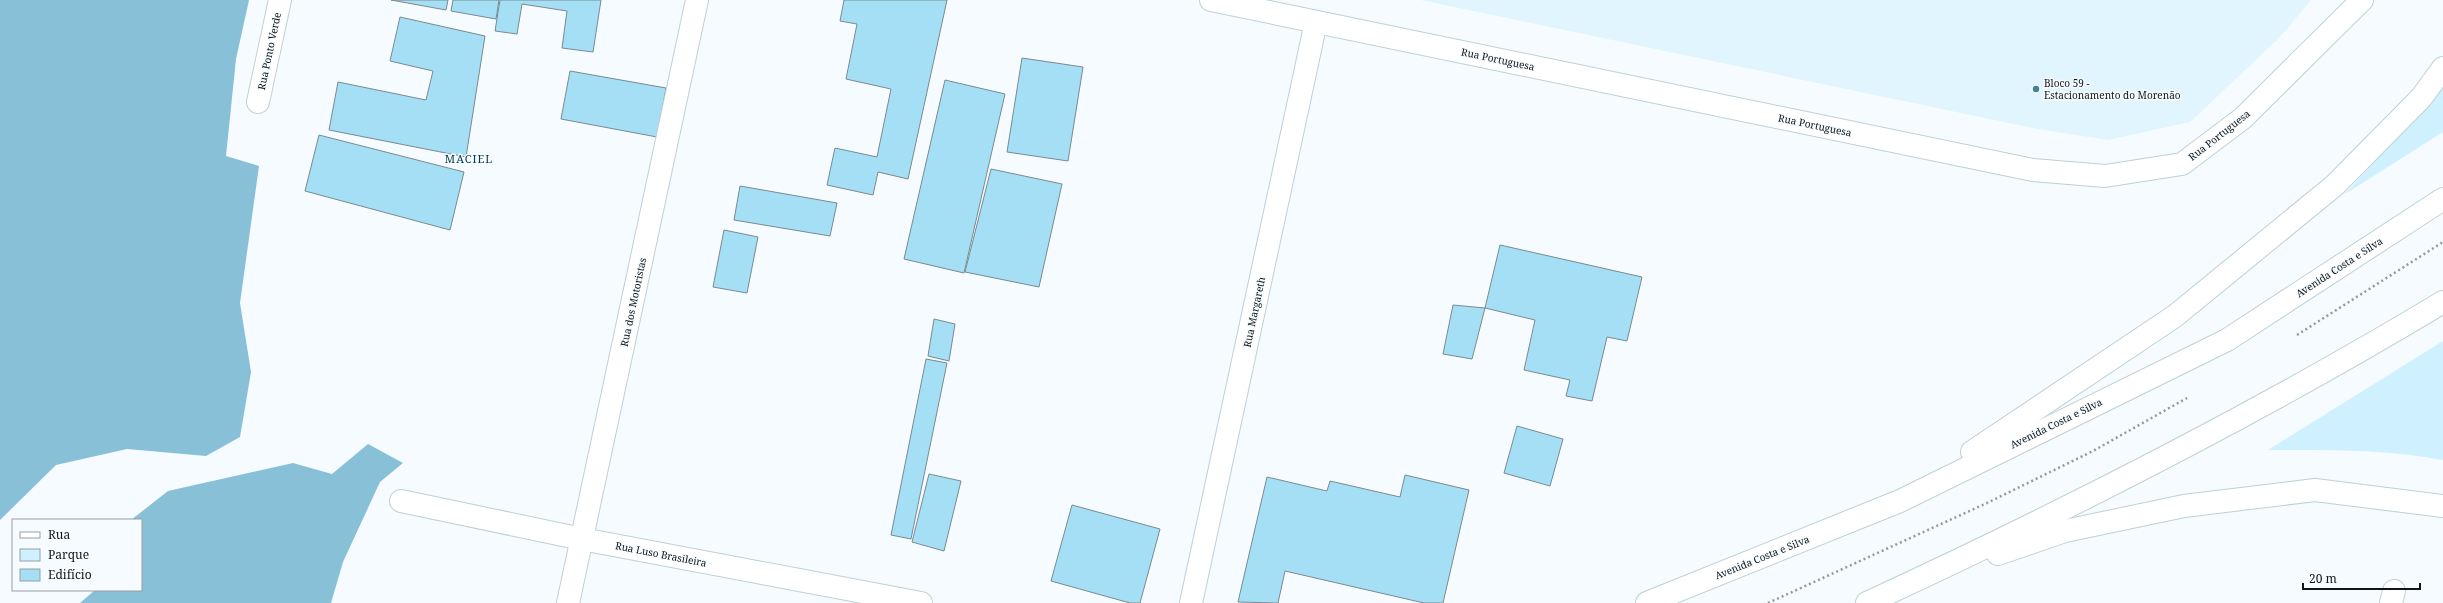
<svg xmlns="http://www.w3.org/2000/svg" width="2443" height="603" viewBox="0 0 2443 603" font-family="'Noto Serif',serif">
<rect width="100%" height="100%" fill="#f5fbfe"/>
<polygon fill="#e0f5fd" points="1421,0 2311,0 2280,37 2190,122 2108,140 2038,129"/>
<g fill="#cff1ff">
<polygon points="2443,88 2443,132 2345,194"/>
<path d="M2443 341V460C2386 449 2326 450 2268 450Z"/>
</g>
<g fill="#88c1d7">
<polygon points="0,0 249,0 236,59 226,156 259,166 240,303 251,372 240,437 206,456 127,449 56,465 0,520"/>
<polygon points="368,444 403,463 380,482 343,562 331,603 80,603 95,590 141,590 141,520 131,520 168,491 293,463 332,474"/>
</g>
<g fill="#a5dff5" stroke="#7a8a90">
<polygon points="391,0 448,0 446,10"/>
<polygon points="453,0 499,0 496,19 451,11"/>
<polygon points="500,0 601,0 593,52 562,48 567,11 522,4 517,34 495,31"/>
<polygon points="844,0 947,0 908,179 878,172 873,195 827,185 835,148 877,157 891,89 846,79 857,24 840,21"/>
<polygon points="400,17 485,36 466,157 329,130 338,82 426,100 433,71 390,61"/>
<polygon points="1022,58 1083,67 1068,161 1007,152"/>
<polygon points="570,71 666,88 657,137 561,119"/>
<polygon points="945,80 1005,94 964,273 904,259"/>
<polygon points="319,135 464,172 450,230 305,191"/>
<polygon points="991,169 1062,184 1039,287 965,272"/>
<polygon points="740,186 837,203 830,236 734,220"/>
<polygon points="724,230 758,237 747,293 713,287"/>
<polygon points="1500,245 1642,277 1627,341 1607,337 1592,401 1566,396 1570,380 1524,370 1535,320 1485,308"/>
<polygon points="1453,305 1485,308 1472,359 1443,354"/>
<polygon points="934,319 955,324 949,361 928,356"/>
<polygon points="926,359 947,363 911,539 891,535"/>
<polygon points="1517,426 1563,439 1550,486 1504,473"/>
<polygon points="929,474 961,481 944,551 912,542"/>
<polygon points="1405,475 1469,490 1443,603 1424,603 1285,571 1278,603 1238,602 1267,477 1327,491 1330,481 1400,497"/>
<polygon points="1072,505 1160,529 1140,603 1130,603 1051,581"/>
</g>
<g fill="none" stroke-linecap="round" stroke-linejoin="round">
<g stroke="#bfd0d6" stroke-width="24">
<g id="minor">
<polyline points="1211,0 2033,170 2105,176 2182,164 2243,118 2362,0"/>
<polyline points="258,102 280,0"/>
<polyline points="401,501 582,539 921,603"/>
<polyline points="568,603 697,0"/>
<polyline points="1191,603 1316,22"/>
<polyline points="2391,603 2394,591"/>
</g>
</g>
<g stroke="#bfd0d6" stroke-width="24">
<g id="primary">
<polyline points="1972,452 2175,316 2335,185 2421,98 2443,68"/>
<polyline points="1998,554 2065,531 2184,506 2315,490 2443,506"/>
<polyline points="1647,603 1900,501 2227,340 2443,199"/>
<path d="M1867 603C2064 512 2257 414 2443 302"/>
</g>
</g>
<g stroke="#93999c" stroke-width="2.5" stroke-dasharray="2 3" stroke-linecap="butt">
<polyline points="2297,335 2443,242"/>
<polyline points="1768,603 1987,503 2093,451 2187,398"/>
</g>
<use href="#minor" stroke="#fff" stroke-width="22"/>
<use href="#primary" stroke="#fff" stroke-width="22"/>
</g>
<circle fill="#438196" stroke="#f5fbfe" stroke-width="1.5" cx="2036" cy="89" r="4"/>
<g text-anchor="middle" stroke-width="3" stroke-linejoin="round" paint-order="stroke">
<g font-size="10" fill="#101618" stroke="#f5fbfe">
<text transform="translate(269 51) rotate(-78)" y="4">Rua Ponto Verde</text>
<text transform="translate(1498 59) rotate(12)" y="4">Rua Portuguesa</text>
<text transform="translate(1815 125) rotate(12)" y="4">Rua Portuguesa</text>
<text transform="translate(2219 135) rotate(-38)" y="4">Rua Portuguesa</text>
<text transform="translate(2339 267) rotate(-33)" y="4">Avenida Costa e Silva</text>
<text transform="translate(633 302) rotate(-78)" y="4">Rua dos Motoristas</text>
<text transform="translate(1254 312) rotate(-78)" y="4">Rua Margareth</text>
<text transform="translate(2056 423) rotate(-26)" y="4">Avenida Costa e Silva</text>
<text transform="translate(661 554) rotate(11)" y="4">Rua Luso Brasileira</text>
<text transform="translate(1762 557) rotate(-22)" y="4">Avenida Costa e Silva</text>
</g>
<g font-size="10" fill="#101618" stroke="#f5fbfe" text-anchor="start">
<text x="2044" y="87">Bloco 59 -<tspan x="2044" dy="12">Estacionamento do Morenão</tspan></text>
</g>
<g font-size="11" letter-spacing="1" fill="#003a4a" stroke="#f5fbfe">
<text x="469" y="163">MACIEL</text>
</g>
</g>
<rect x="12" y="519" width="130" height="72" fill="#f5fbfe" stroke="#999fa2"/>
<rect x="20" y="532" width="20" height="6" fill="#ffffff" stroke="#999fa2"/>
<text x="48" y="539" font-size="12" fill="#101618">Rua</text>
<rect x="20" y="549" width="20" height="12" fill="#cff1ff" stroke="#999fa2"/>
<text x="48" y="559" font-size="12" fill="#101618">Parque</text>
<rect x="20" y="569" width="20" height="12" fill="#a5dff5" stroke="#999fa2"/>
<text x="48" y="579" font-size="12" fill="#101618">Edifício</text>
<path d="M2303 583v6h117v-6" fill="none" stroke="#101618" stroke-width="2"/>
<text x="2309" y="583" font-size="12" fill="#101618" stroke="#f5fbfe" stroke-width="3" paint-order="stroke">20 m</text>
</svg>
